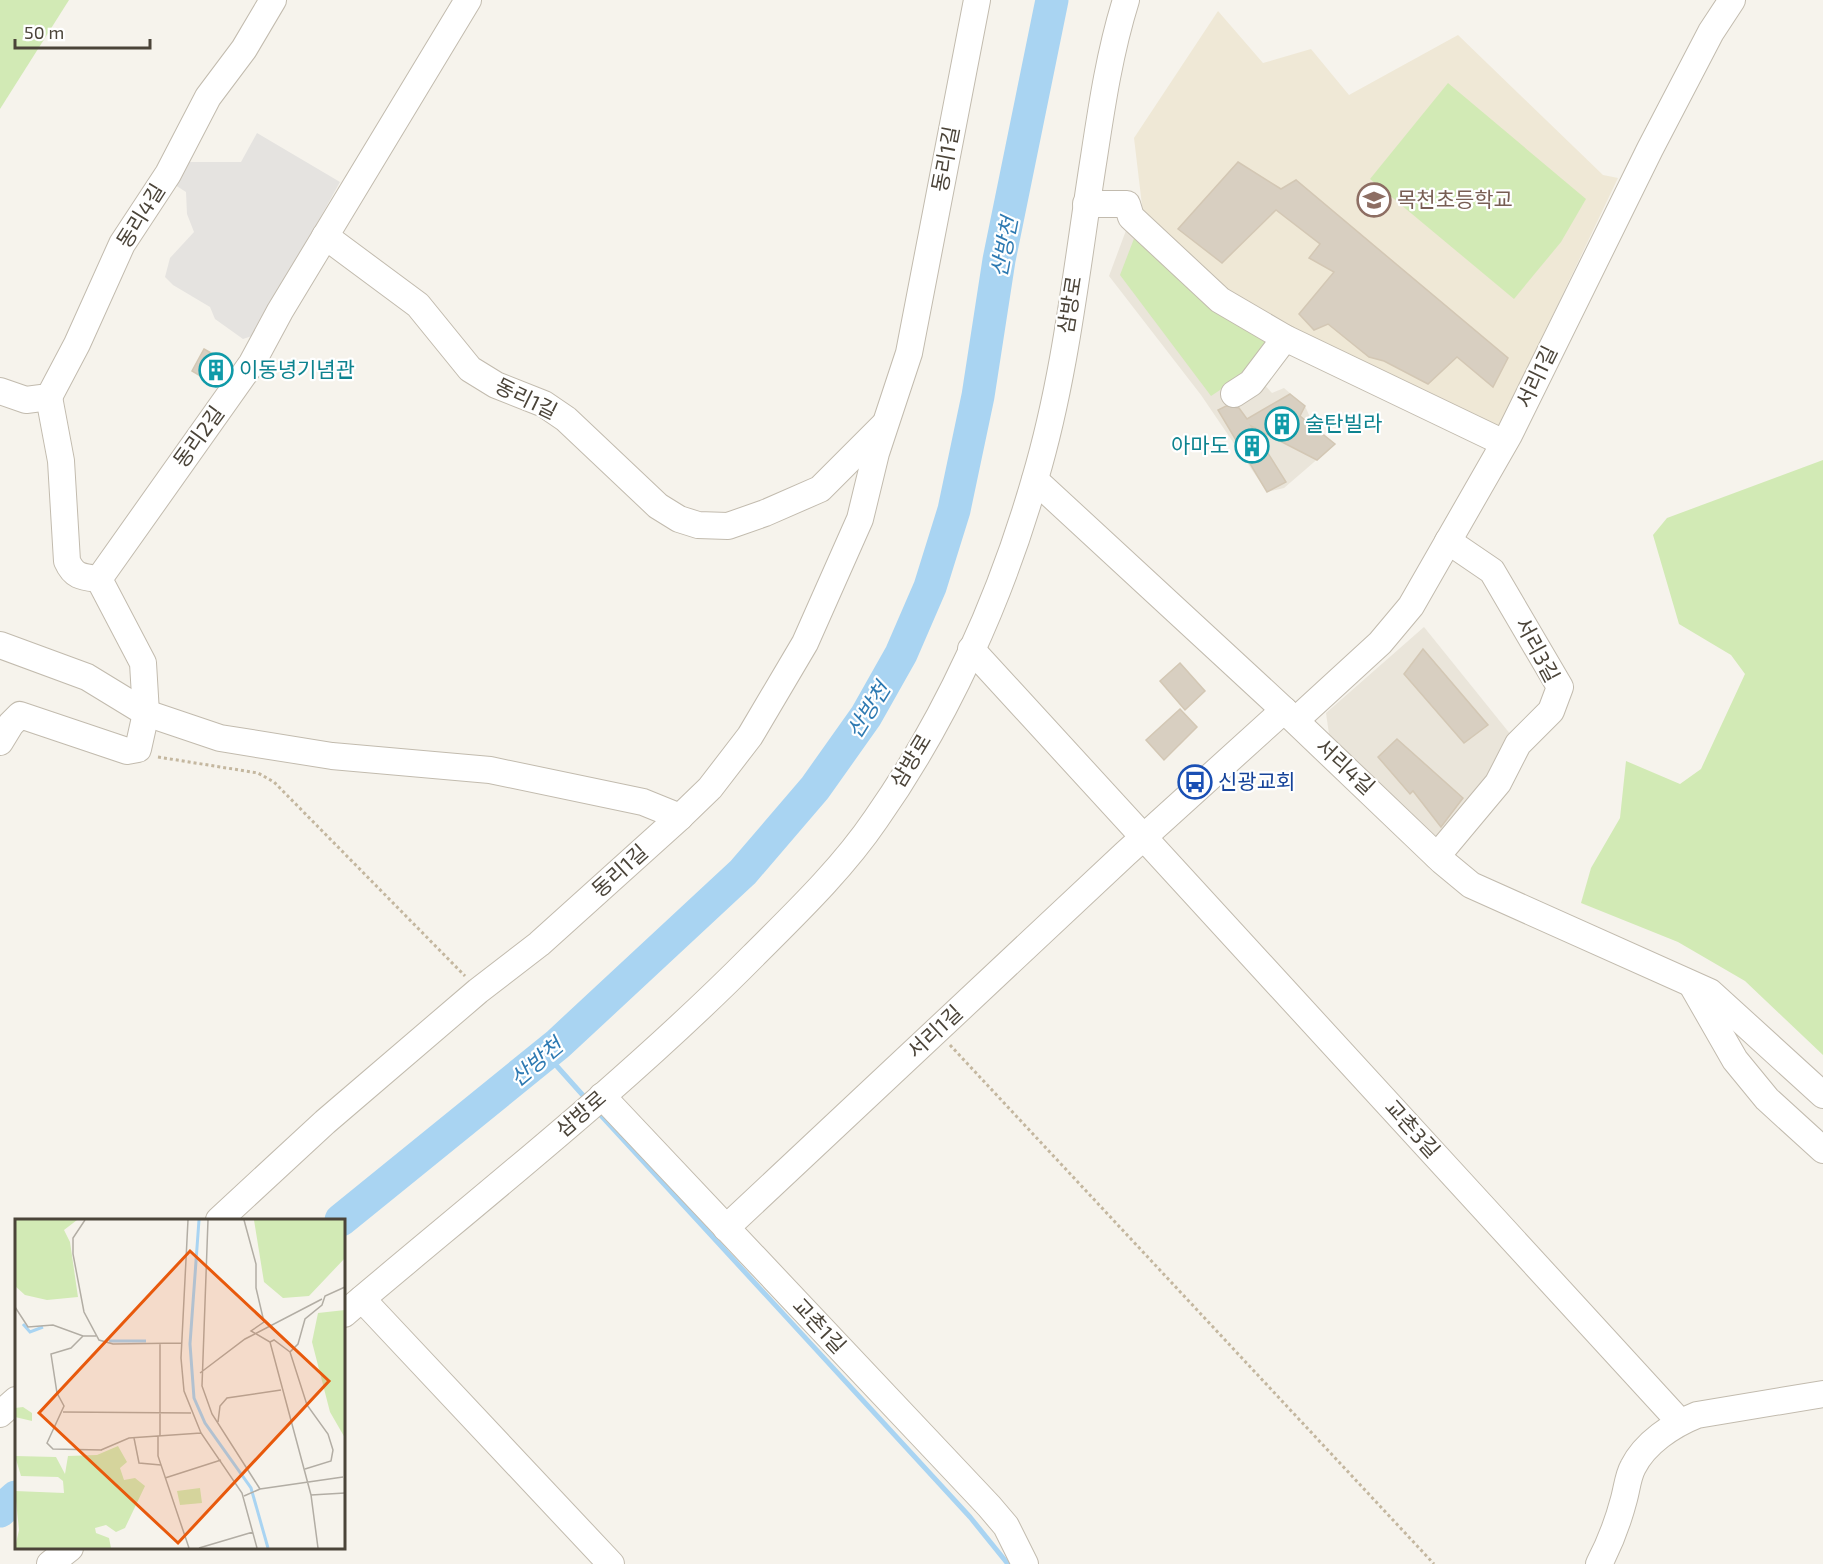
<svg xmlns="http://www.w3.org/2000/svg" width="1823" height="1564" viewBox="0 0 1823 1564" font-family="'Exo 2','Noto Sans KR',sans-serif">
<rect width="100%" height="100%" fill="#f6f3ec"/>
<g fill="#eae5da">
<polygon points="1131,217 1260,380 1272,393 1284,388 1305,406 1313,424 1335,444 1284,488 1267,492 1201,395 1109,276"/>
<polygon points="1424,627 1515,740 1493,778 1434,843 1329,734 1326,713"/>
</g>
<polygon fill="#efe8d6" points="1218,11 1263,63 1311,49 1349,95 1458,35 1603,175 1618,178 1498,430 1261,320 1144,222 1134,138"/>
<g fill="#d2eab5">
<polygon points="0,0 69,0 0,109"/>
<polygon points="1448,83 1586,199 1561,242 1514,299 1370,179"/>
<polygon points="1135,236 1272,341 1241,376 1211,396 1120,275"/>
<polygon points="1823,460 1823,1055 1745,981 1678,942 1581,903 1591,868 1620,818 1626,761 1680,784 1701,769 1745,674 1731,655 1679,624 1653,535 1667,518"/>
</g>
<polygon fill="#e5e3e0" points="257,133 340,182 255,335 243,339 215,319 210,307 173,285 165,277 170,258 194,232 187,214 186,192 172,183 186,162 241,162"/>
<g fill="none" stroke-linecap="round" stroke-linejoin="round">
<g stroke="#a9d4f2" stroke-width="5">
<polyline points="546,1054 588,1101"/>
<polyline points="596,1110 970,1517 1008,1564"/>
</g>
<g stroke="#a9d4f2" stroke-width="33">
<polyline points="341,1220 558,1044 743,872 815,788 866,716 901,654 930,587 954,510 978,396 999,260 1052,0"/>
<polyline points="0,1511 16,1497"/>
</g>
</g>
<g fill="#d8cfc1" stroke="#d3c7b4" stroke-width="1.5">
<polygon points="1238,162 1281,189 1296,180 1508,358 1493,387 1457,357 1428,384 1384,361 1369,357 1328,324 1314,330 1299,314 1334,272 1309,258 1320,244 1276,210 1222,263 1178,229"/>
<polygon points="204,349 232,365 217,386 192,371"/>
<polygon points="1290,394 1305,406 1300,416 1335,444 1317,460 1251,426 1286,482 1267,492 1218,410 1226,406 1239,408 1247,419"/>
<polygon points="1423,649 1488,725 1464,743 1404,674"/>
<polygon points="1180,663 1205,691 1185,710 1160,681"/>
<polygon points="1180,709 1197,727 1164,760 1146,740"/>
<polygon points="1397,739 1463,798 1441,827 1413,791 1410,794 1378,757"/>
</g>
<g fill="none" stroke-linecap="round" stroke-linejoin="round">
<g stroke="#c2bbae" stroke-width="28">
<g id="minor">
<polyline points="1086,204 1127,204 1131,217 1220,300 1285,338 1504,443"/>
<polyline points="325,236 418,305 470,369 496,385 544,404 566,419 658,506 679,519 698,525 728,526 765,513 820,489 883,426"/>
<polyline points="0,391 26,400 49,397 77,344 122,244 168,174 208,97 244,49 273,0"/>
<polyline points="1234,394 1251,383 1285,338"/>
<path d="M49 397 61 461 67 561C74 577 82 577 99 579"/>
<polyline points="1035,480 1284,710 1442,861 1471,885 1710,992 1823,1095"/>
<polyline points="0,645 87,677 146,713 220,738 332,756 490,770 643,802 680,817"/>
<polyline points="971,649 1680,1422"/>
<polyline points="1296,720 1380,643 1411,606 1509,435 1650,149 1711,32 1732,0"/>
<polyline points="0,742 11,724 20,715 127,751 138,749 146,713 143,663 99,579 252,363 280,311 468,0"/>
<polyline points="1437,856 1498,783 1518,744 1551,711 1560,687 1492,571 1448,541"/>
<polyline points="1692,985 1735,1060 1767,1099 1823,1150"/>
<polyline points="602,1096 989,1506 1006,1526 1025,1564"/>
<polyline points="219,1220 325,1122 478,991 539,944 680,817 710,788 750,736 805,643 860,519 876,453 909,353 977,0"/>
<polyline points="726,1228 1125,854 1284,710"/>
<polyline points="362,1299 611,1564"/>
<path d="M344 1314C482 1197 625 1085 753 956 796 913 842 869 876 819 947 718 1001 598 1035 479 1066 375 1077 264 1094 157 1102 104 1110 51 1126 0"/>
<polyline points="0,1414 16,1400"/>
<polyline points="50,1564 70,1548"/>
<path d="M1599 1564C1610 1543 1618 1522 1624 1499 1627 1488 1628 1476 1633 1467 1645 1443 1672 1425 1697 1415L1823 1394"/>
</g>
</g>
<g stroke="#c4b79f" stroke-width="3" stroke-dasharray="3 3" stroke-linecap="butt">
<polyline points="158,757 258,773 274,782 465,976"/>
<polyline points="950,1045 1434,1564"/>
</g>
<use href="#minor" stroke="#fff" stroke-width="26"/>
</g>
<defs>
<g id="school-ring" transform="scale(1.725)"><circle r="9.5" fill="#fff" stroke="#8d6e63" stroke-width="1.5"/><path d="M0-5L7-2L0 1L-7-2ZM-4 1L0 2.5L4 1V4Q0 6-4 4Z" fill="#8d6e63"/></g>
<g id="building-ring" transform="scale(1.725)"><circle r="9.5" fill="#fff" stroke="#0f9aa8" stroke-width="1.5"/><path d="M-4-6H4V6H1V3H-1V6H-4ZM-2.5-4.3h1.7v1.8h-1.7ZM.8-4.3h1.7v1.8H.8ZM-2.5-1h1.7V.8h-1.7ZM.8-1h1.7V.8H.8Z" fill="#0f9aa8"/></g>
<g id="bus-ring" transform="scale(1.725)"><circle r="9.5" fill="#fff" stroke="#1a4fb4" stroke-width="1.5"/><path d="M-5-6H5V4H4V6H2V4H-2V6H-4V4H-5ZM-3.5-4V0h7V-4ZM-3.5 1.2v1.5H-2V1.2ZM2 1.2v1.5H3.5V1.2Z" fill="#1a4fb4"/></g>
</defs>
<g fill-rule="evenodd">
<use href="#school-ring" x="1374" y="200"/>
<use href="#building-ring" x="216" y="370"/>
<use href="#building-ring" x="1282" y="424"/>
<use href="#building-ring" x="1252" y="446"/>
<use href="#bus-ring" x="1195" y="782"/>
</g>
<g text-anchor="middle" stroke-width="4.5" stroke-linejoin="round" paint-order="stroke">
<g font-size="21" fill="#4b4439" stroke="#fff">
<text transform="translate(946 159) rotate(-79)" y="7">동리1길</text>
<text transform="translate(141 216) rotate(-58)" y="7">동리4길</text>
<text transform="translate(1070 305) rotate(-81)" y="7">삼방로</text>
<text transform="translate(1537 377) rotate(-64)" y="7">서리1길</text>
<text transform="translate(526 399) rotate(26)" y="7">동리1길</text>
<text transform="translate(199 437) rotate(-54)" y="7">동리2길</text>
<text transform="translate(1537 650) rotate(62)" y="7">서리3길</text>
<text transform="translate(911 761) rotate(-59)" y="7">삼방로</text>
<text transform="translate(1345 767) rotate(43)" y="7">서리4길</text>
<text transform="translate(620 871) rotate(-42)" y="7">동리1길</text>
<text transform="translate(935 1032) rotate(-43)" y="7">서리1길</text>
<text transform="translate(581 1114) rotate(-41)" y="7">삼방로</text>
<text transform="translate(1412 1129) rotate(48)" y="7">교촌3길</text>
<text transform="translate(819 1326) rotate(47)" y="7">교촌1길</text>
</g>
<g font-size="21" fill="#785e54" stroke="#fff" text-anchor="start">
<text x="1397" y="207">목천초등학교</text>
</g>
<g font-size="21" fill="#0d838f" stroke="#fff" text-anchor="start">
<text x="239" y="377">이동녕기념관</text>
<text x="1305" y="431">술탄빌라</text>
<text x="1229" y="453" text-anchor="end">아마도</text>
</g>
<g font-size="21" fill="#164399" stroke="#fff" text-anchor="start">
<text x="1218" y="789">신광교회</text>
</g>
<g font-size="22" font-style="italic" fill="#2e7ab2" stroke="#fff">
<text transform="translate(1004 247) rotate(-79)" y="8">산방천</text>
<text transform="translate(868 710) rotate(-58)" y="8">산방천</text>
<text transform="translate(536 1062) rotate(-40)" y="8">산방천</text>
</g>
</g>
<g transform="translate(15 1219)">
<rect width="330" height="330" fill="#f6f3ec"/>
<path d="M0 1H62L49 11 55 23 63 78 32 81 10 76 0 67ZM239 1H330V39L294 77 268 79 249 63ZM330 91V219L315 193 297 123 303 94ZM8 188 17 194V202L0 198V189ZM103 227 112 243 105 249 109 261 120 259 130 267 110 309 101 313 91 306 80 309 81 314 94 319 96 329H0L4 311 0 272 49 274 48 262 43 258 6 257 0 237 41 238 50 255 53 237 82 236ZM185 269 187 284 165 286 162 272Z" fill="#d2eab5"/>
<path fill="none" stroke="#a9d4f2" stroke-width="3" d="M184 1 175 125 179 179 190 204 236 269 253 329M8 105 15 113 28 108M94 122H131"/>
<path fill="none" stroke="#b2ada4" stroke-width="1.5" d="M70 1 58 19V35L69 93 84 121 98 125 167 124M173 1 166 139 169 172 186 214 227 274 242 329M193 1 187 167 197 195 245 270M229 1 241 45V69L249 103 236 112 255 123 296 276 303 329M0 88 13 108 38 106 68 117H81M68 117 56 129 36 135 42 174 49 187 32 224 38 230 87 231M255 123 259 121 275 133M185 154 230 120 307 80M48 193 176 194M203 203 205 187 212 179 266 171M143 217V237L174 329M145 217V125M119 219 124 244 146 246M86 231 114 219 186 214M290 250 316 242 318 231 313 215 292 186 275 133 283 125 290 100 307 86 310 77 330 68M150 259 206 241M296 276 330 274M229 277 245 270 328 258M184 329 238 313"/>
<path fill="#e8590c" fill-opacity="0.15" stroke="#e8590c" stroke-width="3" d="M175 32 314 162 163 324 24 194Z"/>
<rect width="330" height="330" fill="none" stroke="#4b4439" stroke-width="3"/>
</g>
<path d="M15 39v9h135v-9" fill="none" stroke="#4b4439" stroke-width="3"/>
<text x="24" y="39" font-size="18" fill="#4b4439" stroke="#ffffff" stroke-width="4.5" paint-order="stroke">50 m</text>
</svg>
